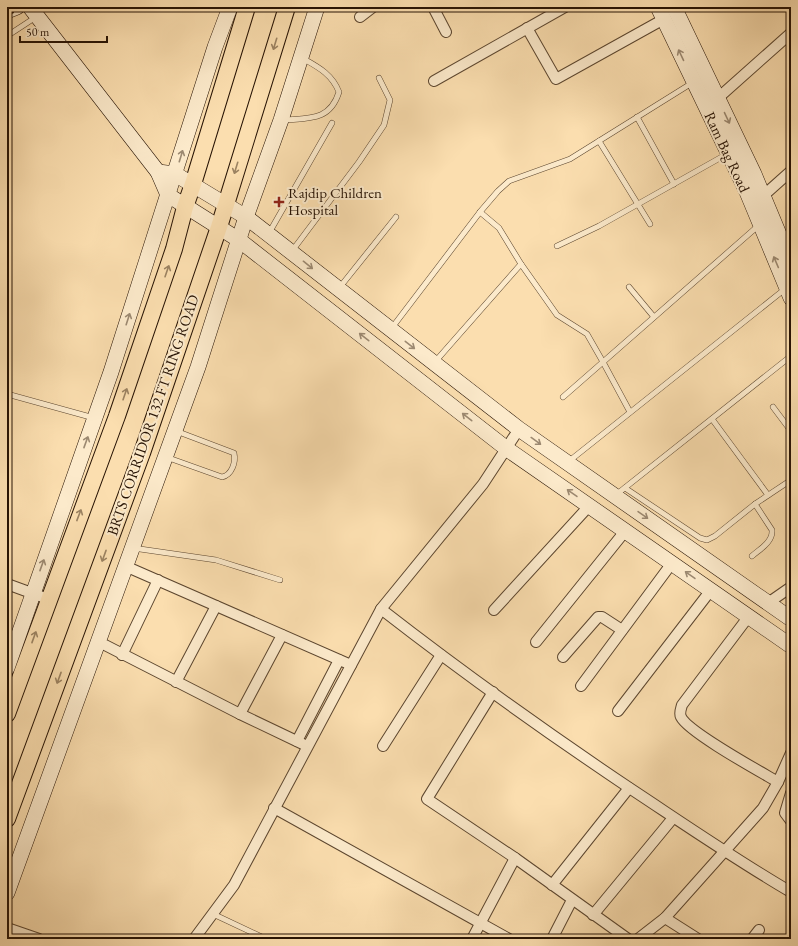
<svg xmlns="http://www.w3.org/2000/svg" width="798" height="946" viewBox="0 0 798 946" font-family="'EB Garamond',serif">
<rect width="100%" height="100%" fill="#fbdeaf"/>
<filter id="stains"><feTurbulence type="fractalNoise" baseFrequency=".005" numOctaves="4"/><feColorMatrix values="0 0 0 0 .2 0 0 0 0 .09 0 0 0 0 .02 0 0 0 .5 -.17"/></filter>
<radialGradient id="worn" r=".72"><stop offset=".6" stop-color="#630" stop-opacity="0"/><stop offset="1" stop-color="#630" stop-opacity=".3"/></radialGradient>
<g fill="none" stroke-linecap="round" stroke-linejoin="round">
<g stroke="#5c462f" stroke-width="6">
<g id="lane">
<polyline points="7,36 36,17"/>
<polyline points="637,117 674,184"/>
<path d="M284 120C309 118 330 121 339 92 332 74 318 67 302 58"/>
<polyline points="599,141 650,224"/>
<polyline points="480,212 499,228 521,264 557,315 587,334 603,362 563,397"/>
<polyline points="269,233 332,123"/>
<polyline points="557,246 599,226 727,154"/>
<polyline points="292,251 359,162 384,125 390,100 379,78"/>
<polyline points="340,287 396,217"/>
<polyline points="629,287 654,317"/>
<polyline points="391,329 480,212 498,191 509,181 570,159 692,83"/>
<polyline points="434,363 521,264"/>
<polyline points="7,394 94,418"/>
<polyline points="773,407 791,431"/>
<polyline points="630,412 603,362 758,226"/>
<polyline points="712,419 768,495"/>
<path d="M166 457 222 477C232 475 236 462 234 453L176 431"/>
<polyline points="568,462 785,289"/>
<polyline points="625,488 700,538 707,540 715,536 755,504 791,480"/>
<polyline points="617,494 791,356"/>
<polyline points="133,548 216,560 280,580"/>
<path d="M752 556C760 549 773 542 772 530L755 504"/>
<polyline points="213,914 266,939"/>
</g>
</g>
<g stroke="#5c462f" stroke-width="12">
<g id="street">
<polyline points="433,7 446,32"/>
<polyline points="360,17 373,7"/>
<polyline points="527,28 556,79 664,19"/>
<polyline points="434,81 565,7"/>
<polyline points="718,98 791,33"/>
<polyline points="763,196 791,171"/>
<polyline points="125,566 351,665"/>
<polyline points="7,584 48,599"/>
<polyline points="768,603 791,587"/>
<polyline points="381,609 483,484 519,429"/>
<polyline points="494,610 590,505"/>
<path d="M749 616 682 705C681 709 679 713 681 717 688 732 761 772 778 782"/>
<polyline points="282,635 240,714 307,746"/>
<polyline points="536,642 626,530"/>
<polyline points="105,645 240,714"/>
<polyline points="122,655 158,580"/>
<polyline points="563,657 598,617 602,617 622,630"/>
<polyline points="176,682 216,606"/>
<polyline points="581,686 672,563"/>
<polyline points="493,692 427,799 515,858"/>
<polyline points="618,711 711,590"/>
<polyline points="297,741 339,660"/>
<polyline points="383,746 441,655"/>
<polyline points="791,793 785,813 791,821"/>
<polyline points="274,808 509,939"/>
<polyline points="552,885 629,788"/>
<polyline points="593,915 673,818"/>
<polyline points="665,918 698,939"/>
<polyline points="7,928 39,939"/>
<path d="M194 939 234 885 381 609C462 672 546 732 631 789 684 824 736 860 791 892"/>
<polyline points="472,939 515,858 628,939"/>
<polyline points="552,939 572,900"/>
<polyline points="638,939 665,918 763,808 778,782 791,753"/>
<polyline points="752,939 759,930"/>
</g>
</g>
<g stroke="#271304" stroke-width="16">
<g id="secondary">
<polyline points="30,7 158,172 168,195 239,240 507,449 791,646"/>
<polyline points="658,7 747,192 791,298"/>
<polyline points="674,7 754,174 791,263"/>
<polyline points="7,11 17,7"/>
<polyline points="158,172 175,174 246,217 519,429 791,619"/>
<polyline points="7,668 111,372 215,47 230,7"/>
<polyline points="7,893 198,367 246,217 281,120 317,7"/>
</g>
</g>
<g stroke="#271304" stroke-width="18">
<g id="primary">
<polyline points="7,714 117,416 174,249 185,207 193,184 247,7"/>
<polyline points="7,819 142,453 219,227 287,7"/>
</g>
</g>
<use href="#lane" stroke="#fceacb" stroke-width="5"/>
<use href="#street" stroke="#fceacb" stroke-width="10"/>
<use href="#secondary" stroke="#fceacb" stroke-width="15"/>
<use href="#primary" stroke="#fbdeaf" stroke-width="16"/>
<polyline stroke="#271304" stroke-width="3" stroke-dasharray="7 7" stroke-linecap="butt" points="7,14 26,7"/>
</g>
<defs><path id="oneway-shaft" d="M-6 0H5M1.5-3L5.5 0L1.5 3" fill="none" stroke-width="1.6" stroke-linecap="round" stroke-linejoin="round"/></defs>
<g stroke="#9c8362">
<use href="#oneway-shaft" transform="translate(275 44) rotate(107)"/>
<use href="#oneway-shaft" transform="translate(236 168) rotate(107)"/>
<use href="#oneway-shaft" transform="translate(167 271) rotate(-71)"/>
<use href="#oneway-shaft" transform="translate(125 394) rotate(-71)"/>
<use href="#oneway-shaft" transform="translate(79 515) rotate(-69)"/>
<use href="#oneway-shaft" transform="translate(104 556) rotate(110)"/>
<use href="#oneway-shaft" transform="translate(34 637) rotate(-70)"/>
<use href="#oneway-shaft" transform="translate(59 678) rotate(110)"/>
</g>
<g stroke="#9c8971">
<use href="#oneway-shaft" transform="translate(681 55) rotate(-115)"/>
<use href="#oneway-shaft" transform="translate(727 118) rotate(65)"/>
<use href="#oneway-shaft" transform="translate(181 156) rotate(-73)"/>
<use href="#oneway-shaft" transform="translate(776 262) rotate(-113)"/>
<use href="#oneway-shaft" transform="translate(308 265) rotate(39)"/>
<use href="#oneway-shaft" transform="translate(128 319) rotate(-72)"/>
<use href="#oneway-shaft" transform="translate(364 337) rotate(-142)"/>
<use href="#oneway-shaft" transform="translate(410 345) rotate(38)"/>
<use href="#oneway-shaft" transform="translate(467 417) rotate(-142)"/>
<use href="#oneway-shaft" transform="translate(536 441) rotate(36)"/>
<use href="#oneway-shaft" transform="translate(86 442) rotate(-70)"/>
<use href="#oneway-shaft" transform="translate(572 493) rotate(-145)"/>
<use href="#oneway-shaft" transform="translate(643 515) rotate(35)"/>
<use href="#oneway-shaft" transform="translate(42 565) rotate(-70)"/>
<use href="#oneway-shaft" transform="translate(690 575) rotate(-145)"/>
</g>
<path fill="#8f2418" stroke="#fceacb" stroke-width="1.5" d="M277 196h4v4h4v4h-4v4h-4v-4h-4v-4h4z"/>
<g text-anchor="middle" stroke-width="4" stroke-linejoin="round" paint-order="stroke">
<g font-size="15" fill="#271304" stroke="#fceacb">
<text transform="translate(727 152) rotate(65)" y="5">Ram Bag Road</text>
<text transform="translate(153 415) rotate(-71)" y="5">BRTS CORRIDOR 132 FT RING ROAD</text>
</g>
<g font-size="15" fill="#271304" stroke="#fceacb" text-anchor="start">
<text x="288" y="198">Rajdip Children<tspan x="288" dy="17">Hospital</tspan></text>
</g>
</g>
<rect width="798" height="946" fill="none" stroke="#fbdeaf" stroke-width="24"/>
<rect x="8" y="8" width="782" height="930" fill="none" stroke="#271304" stroke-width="2"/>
<rect x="12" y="12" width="774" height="922" fill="none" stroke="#271304"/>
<path d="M20 36v6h87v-6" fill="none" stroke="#271304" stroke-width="2"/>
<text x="26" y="36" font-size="12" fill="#271304" stroke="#fceacb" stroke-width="3" paint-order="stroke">50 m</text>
<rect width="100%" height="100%" filter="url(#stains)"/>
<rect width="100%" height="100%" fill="url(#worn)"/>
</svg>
